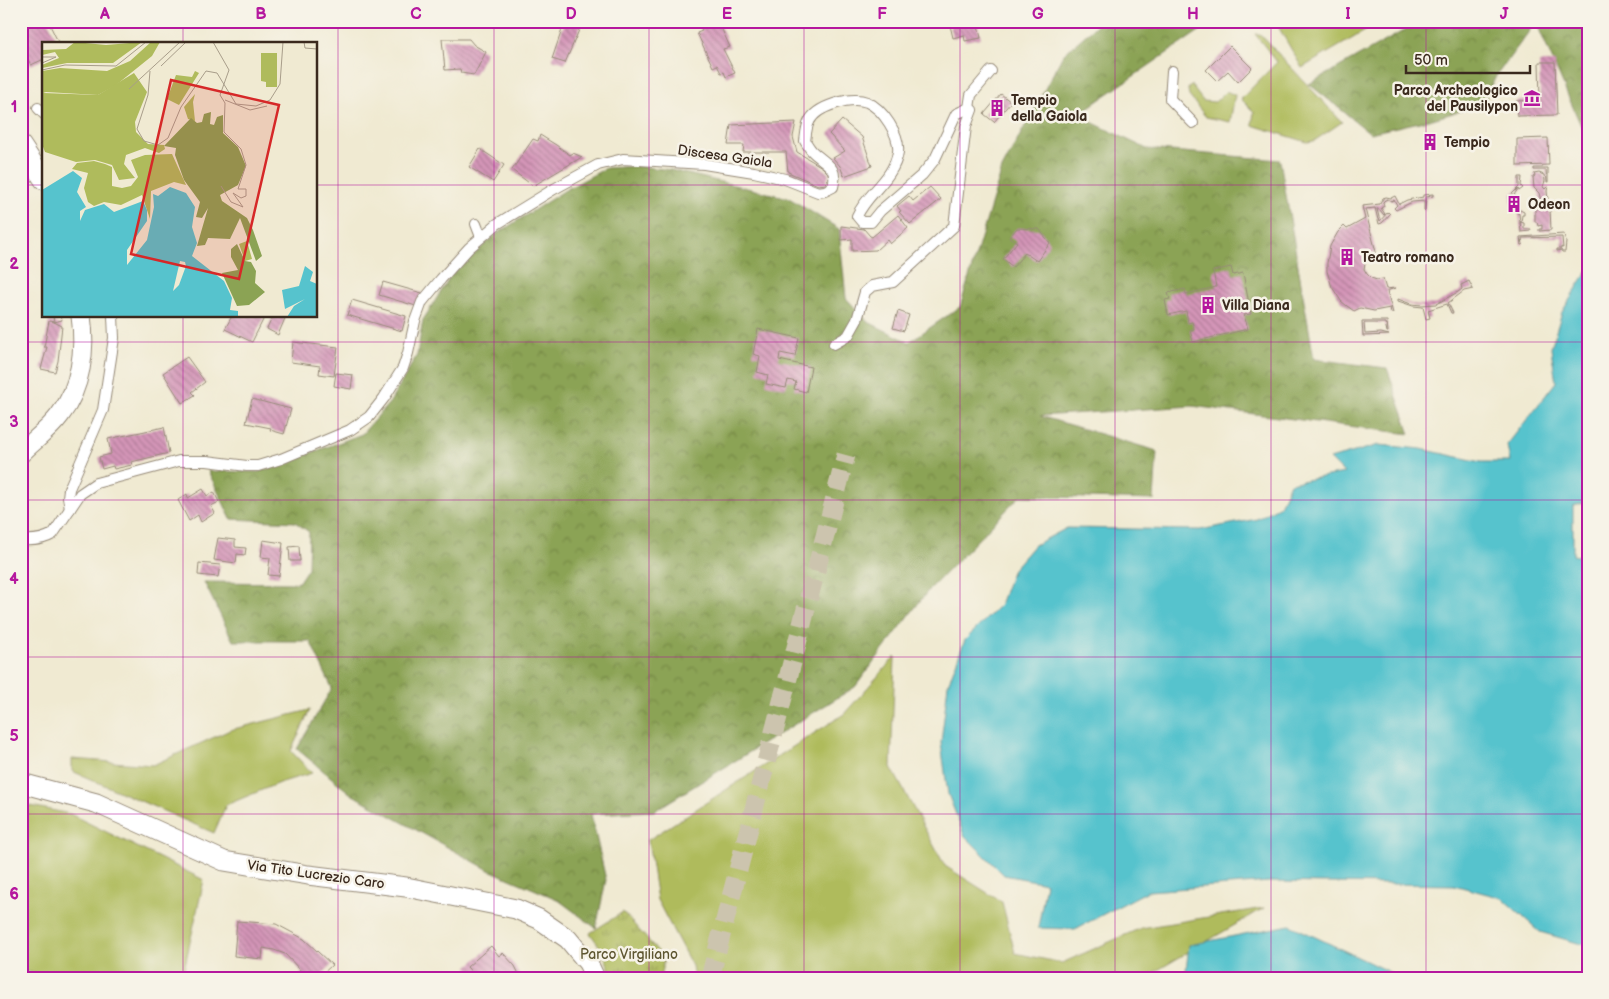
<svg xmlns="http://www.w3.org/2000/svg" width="1609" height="999" viewBox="0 0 1609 999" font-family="'Balsamiq Sans',sans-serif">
<defs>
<pattern id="forest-crowns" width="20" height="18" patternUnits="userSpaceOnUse" patternTransform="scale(1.25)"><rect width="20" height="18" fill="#8ba354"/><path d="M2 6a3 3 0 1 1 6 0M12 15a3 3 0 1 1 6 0" fill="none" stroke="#738545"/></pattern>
<pattern id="park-tufts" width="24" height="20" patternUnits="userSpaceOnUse" patternTransform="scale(1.25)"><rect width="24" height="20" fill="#afbb5c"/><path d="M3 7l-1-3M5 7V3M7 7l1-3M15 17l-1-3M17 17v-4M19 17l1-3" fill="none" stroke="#90984b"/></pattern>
<pattern id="building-back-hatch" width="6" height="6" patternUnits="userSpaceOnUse" patternTransform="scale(1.25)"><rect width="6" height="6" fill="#d495b8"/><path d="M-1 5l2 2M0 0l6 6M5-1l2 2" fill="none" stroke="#ad7a95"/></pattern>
</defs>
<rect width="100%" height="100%" fill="#f7f3e8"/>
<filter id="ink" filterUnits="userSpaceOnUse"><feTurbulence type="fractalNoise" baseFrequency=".02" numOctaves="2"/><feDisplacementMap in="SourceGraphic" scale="10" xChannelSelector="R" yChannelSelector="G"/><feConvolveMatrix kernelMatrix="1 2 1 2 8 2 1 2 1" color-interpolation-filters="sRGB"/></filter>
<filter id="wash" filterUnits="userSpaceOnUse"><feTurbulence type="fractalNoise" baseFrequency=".0096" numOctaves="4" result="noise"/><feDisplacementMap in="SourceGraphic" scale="20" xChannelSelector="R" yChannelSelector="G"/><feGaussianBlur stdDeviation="1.12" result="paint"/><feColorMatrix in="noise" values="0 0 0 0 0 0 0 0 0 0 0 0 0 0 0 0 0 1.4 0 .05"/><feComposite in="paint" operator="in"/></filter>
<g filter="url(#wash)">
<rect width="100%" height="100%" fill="#f0ead2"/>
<g fill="#afbb5c" stroke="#75723d">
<polygon points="1275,21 1382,21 1302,68"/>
<polygon points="1255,34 1260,34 1342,122 1314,141 1307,142 1252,125 1254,112 1241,99 1277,62"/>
<polygon points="1191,85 1203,101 1215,102 1226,91 1235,95 1230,122 1206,117 1189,96 1188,89"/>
<polygon points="895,657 891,767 945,866 1002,902 1015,953 1062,963 1141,928 1264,908 1144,978 694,978 692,966 657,900 648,840 844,714"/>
<polygon points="310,710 291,751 312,773 279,783 226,805 214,833 72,771 72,759 153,765 230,730"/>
<polygon points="21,804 70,814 204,880 182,978 69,978 21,971"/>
</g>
<g fill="url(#forest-crowns)" stroke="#636639">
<polygon points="1101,21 1214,21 1077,115 1147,149 1280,160 1314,359 1387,368 1410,434 1192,406 1040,416 1157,451 1154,500 1020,496 927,592 855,687 654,811 591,814 606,880 596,928 557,899 489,870 351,794 297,749 332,688 310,641 233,641 204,582 298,583 308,568 309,532 295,522 231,519 208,471 259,472 362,434 390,402 417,355 423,320 452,274 495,235 567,189 606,168 637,166 671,170 789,198 839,229 846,298 868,322 909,342 960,307 1002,169 1063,55"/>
<polygon points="1412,21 1588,21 1588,142 1536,22 1496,76 1483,104 1433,119 1370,133 1309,84 1405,30"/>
</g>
<polygon fill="url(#park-tufts)" stroke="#75723d" points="623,912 664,958 660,978 613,978 602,950 590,933"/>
<g fill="#56c3cd" stroke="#487676">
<polygon points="1588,270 1588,502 1573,506 1573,555 1588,558 1588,946 1540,932 1502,898 1454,885 1269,882 1148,891 1075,929 1038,928 1046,883 1004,875 964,835 948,794 941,743 948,684 965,640 1000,605 1013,569 1033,546 1067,528 1200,530 1257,519 1280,506 1290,483 1344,473 1330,459 1379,445 1421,449 1481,462 1510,462 1507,445 1556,382 1551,348 1562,312"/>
<polygon points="1290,925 1402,978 1172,978 1186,971 1189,945"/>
</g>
<g id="blocks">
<g fill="url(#building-back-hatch)">
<polygon points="27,21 48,21 59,44 44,44 44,59 31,65 21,47 21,24"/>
<polygon points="565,21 576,21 582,23 565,63 552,59"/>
<polygon points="697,21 718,21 730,47 723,49 735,73 726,77 724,72 721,73 717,65 713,67 697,33 702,31"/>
<polygon points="949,21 977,21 981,38 965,41 964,35 953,38"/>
<polygon points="442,39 469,39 474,45 486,52 474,75 461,73 460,69 445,70"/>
<polygon points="1230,46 1252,68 1238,82 1228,71 1217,81 1206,70"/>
<polygon points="1539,62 1555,62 1557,115 1517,116 1516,101 1540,100"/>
<polygon points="1001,94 1011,102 994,122 984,114"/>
<polygon points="842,120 862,137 872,166 844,176 840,166 833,158 845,151 829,134"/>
<polygon points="796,122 793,137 797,152 822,167 829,174 826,184 818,185 788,172 786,152 743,152 744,145 728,145 731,125"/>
<polygon points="540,135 556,145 570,155 573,153 582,157 533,186 512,170 533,139 538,141"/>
<polygon points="1548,138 1549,165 1517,166 1517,139"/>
<polygon points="480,149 504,165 493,182 469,167"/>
<polygon points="1534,168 1548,168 1548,182 1547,182 1546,170 1534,170"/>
<polygon points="1539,173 1544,175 1545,181 1543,187 1545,189 1548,186 1547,191 1549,209 1550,209 1551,230 1539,231 1539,229 1542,229 1542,225 1538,226 1537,222 1535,222 1535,210 1539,205 1541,201 1539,193 1534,188 1533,177 1535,176 1534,174"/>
<polygon points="1519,177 1522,177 1521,186 1523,188 1519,191 1518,189 1514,195 1516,196 1516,205 1515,206 1519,211 1520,210 1524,212 1524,215 1522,215 1521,222 1520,222 1519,214 1514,210 1511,203 1512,194 1519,187"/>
<polygon points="930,187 941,199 910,224 899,212 901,211 897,206 909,196 913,201"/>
<polygon points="1433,194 1433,196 1426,197 1425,211 1424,211 1424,201 1412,202 1396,210 1394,208 1397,205 1394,200 1391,201 1388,199 1385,200 1383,202 1384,206 1381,208 1385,214 1384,215 1379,209 1377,209 1380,221 1388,212 1390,214 1382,223 1379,224 1375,208 1365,209 1376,252 1370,254 1366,258 1364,269 1367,274 1371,278 1377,280 1383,279 1386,289 1395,288 1387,291 1393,313 1391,313 1390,308 1374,311 1360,308 1354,311 1347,306 1341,301 1332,287 1327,271 1327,263 1330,246 1338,232 1344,226 1347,229 1365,219 1362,206 1380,204 1383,198 1386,197 1391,198 1395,196 1399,204 1407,200 1423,197 1423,195"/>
<polygon points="898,215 908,228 890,244 887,240 876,250 852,251 852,239 841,240 841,226 864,229 870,236 872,237"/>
<polygon points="1520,222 1524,223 1524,229 1531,229 1530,231 1521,232"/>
<polygon points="1017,228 1039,229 1050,243 1037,261 1025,253 1013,267 1003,259 1017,242 1009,237"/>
<polygon points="1564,234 1566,242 1565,252 1562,252 1561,250 1557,251 1557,249 1561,249 1561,247 1563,248 1562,237 1522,238 1523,245 1521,245 1520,237"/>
<polygon points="1231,267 1233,275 1243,273 1251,314 1244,315 1248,329 1193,342 1190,330 1194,329 1192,322 1188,323 1186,311 1168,315 1165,300 1170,299 1168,293 1185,289 1186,294 1216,287 1213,271"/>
<polygon points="1469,281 1473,289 1464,291 1448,303 1453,313 1451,313 1447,304 1428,310 1430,318 1426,319 1423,307 1413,306 1398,301 1398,299 1411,304 1422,305 1436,304 1458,292 1462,289 1461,285"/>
<polygon points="383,282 422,293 416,306 379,295"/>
<polygon points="352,300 406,316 402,331 347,315"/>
<polygon points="898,311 909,315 904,331 893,328"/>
<polygon points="53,316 61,316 62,320 54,322 62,326 58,361 55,372 41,369 47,347 44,347 49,321 54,322"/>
<polygon points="232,316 259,316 264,318 252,342 225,329"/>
<polygon points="273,316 286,316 278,335 267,329"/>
<polygon points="1362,321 1387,321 1388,332 1387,332 1385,323 1364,323 1365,334 1381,333 1389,335 1363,336"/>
<polygon points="758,329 799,338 795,356 780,353 779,360 811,367 806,392 794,389 796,382 788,380 786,388 766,384 768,375 757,372 760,356 753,354"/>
<polygon points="293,342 338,347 334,376 319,374 320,366 291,362"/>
<polygon points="187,357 205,382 192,392 195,395 182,403 163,373"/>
<polygon points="336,373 353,375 351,389 334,386"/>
<polygon points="252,399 291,409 284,434 270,430 271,428 246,423"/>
<polygon points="164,427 169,453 131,462 132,465 114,469 113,466 102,469 99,457 111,454 108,439"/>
<polygon points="203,489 207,496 214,492 219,502 211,506 215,513 201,522 198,515 189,521 178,500 187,494 188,498"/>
<polygon points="218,538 235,540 235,547 246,548 245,555 237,554 236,563 214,560"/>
<polygon points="263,540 283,543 279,576 268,575 270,558 261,557"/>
<polygon points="299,546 300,561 290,561 289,547"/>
<polygon points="199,563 220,565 218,577 198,575"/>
<polygon points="237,921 276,924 304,939 332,965 318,978 296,978 302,972 285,954 274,950 263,948 262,959 234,956"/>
<polygon points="491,946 499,956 503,953 515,966 519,974 515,978 485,978 480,972 475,976 467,967"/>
</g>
</g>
</g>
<g filter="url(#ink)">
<use href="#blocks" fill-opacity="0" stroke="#968a78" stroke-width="1"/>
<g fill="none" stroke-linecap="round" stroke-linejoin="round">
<polyline stroke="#ccc4ae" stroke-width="19" stroke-dasharray="19 9" stroke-linecap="butt" points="710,978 846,455"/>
<g stroke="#968a78" stroke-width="12">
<g id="lane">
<polyline points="1172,71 1170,99 1193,123"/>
<polyline points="38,108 44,114"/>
<polyline points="969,108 971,95 991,71"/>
<polyline points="476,224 481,237"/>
<polyline points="70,509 68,497 69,489 103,410 114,338 113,316"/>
<path d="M21 540C33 541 43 540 53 534L80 494 96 483 179 461H207L247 466H258L281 459 350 430 369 417 384 398 403 368 408 353 415 321 422 302 441 279 469 248 497 224 554 189 598 165 623 159 704 164 754 172 785 179 818 192 825 191 833 187C839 166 824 163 812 151 809 148 807 144 805 141 806 135 806 128 809 122 816 106 851 96 867 102 883 109 900 135 898 152 894 179 867 193 857 216L862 222H871L880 211 922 175 935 159 956 114 969 108 972 110 966 126 954 226 893 282 872 286 865 292 857 320 848 336 834 344"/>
</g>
</g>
<g stroke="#968a78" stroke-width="21">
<g id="street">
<polyline points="21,145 44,180"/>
<path d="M21 453C34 440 49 430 60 415 81 388 86 349 81 316"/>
<polyline points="21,783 96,803 224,861 308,875 406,887 516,909 539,919 568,939 588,963 595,978"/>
</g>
</g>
<use href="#lane" stroke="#fff" stroke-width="10"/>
<use href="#street" stroke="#fff" stroke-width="19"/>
</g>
</g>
<path fill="none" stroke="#b5179e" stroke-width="1" stroke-opacity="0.55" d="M183 21V44M338 21V978M494 21V978M649 21V978M804 21V978M960 21V978M1115 21V978M1271 21V978M1426 21V978M21 185H44M316 185H1588M183 316V978M21 342H1588M21 500H1588M21 657H1588M21 814H1588"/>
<defs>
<g id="museum-bare" transform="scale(1.35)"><path d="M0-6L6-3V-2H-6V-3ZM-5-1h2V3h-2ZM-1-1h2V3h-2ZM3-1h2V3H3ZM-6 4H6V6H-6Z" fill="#b5179e" stroke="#f7f3e8" stroke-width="2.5" paint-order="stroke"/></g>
<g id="building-bare" transform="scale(1.35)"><path d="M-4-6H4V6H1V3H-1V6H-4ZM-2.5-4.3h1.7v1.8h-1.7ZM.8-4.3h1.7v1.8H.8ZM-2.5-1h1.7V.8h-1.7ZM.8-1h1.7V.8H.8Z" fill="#b5179e" stroke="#f7f3e8" stroke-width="2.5" paint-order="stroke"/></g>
</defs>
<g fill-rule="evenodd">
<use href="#museum-bare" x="1532" y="98"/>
<use href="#building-bare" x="997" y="108"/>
<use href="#building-bare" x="1430" y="142"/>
<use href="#building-bare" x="1514" y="204"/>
<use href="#building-bare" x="1347" y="257"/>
<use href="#building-bare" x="1208" y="305"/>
</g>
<g text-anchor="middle" stroke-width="5" stroke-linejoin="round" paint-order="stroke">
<g font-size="14" font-weight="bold" fill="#3b2a1e" stroke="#f7f3e8" text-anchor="start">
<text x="1518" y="95" text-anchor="end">Parco Archeologico<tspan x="1518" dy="16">del Pausilypon</tspan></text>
<text x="1011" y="105">Tempio<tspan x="1011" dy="16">della Gaiola</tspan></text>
<text x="1444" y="147">Tempio</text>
<text x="1528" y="209">Odeon</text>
<text x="1361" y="262">Teatro romano</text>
<text x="1222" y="310">Villa Diana</text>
</g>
<g font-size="14" fill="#3b2a1e" stroke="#f7f3e8">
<text transform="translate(725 156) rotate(8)" y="5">Discesa Gaiola</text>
<text transform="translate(316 874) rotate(8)" y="5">Via Tito Lucrezio Caro</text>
</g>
<g font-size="14" fill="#5e5631" stroke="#f7f3e8">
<text x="629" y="959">Parco Virgiliano</text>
</g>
</g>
<g transform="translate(42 42)">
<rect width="275" height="275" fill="#f0ead2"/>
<path d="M33 0 64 3 100 0 71 21H25L0 26V23L17 16 13 10 0 13V8L24 7ZM109 0H118L110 14 74 43 56 53 4 50 1 51 3 63 0 67V29L18 26 65 29 88 19ZM219 11H235V45H224V40L219 39ZM153 29 157 31 137 63 125 57 134 33 150 35ZM153 52 151 60 153 79 146 77 142 65ZM130 112 144 143 132 140 109 149 108 177 100 153 79 163 62 160 52 164 46 160 42 146 46 131 30 127 35 121 52 119 63 122 70 125V144L80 146 89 144 96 135 89 118 103 113ZM205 199 210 217 203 219 197 202Z" fill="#afbb5c"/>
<path d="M169 70 168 82 172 83 175 75 181 73V91L196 105 204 124 196 143 178 153 180 159 205 176 211 188 220 214 214 219 198 176 188 197 166 196 163 203 155 204 166 166 160 176 154 175 158 160 142 138 133 113 134 106 122 104 149 76 155 81 160 80 162 72ZM195 202 203 219 209 220 214 229 213 241 223 250 207 263 195 264 180 231 196 228 189 215V207Z" fill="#8ba354"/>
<path d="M92 31 105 50 93 80 94 90 106 102 122 103 123 107 117 111 103 106 84 113 82 122 93 136 77 138 70 123 53 118 34 120 3 110 0 102 1 51 56 53Z" fill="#afbb5c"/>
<path d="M31 129 40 136 35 150 44 165 38 169V179L43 168 62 162 72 170 101 159 105 168V179L85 208V223L105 198 112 165 111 152 116 154 128 145 144 151 153 165 150 185 155 201 150 214 182 239 190 256 188 268 196 269V275H0V148ZM138 219 143 220 144 224 137 243 131 249ZM263 224 271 230 268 239 275 242V275H245L252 264 263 257 243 267 240 248 257 244Z" fill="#56c3cd" fill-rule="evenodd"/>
<path fill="none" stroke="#a89d8a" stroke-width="1" d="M171 0 187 28 178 53 183 61 182 90 199 107 204 123 196 147H204V154L199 156 191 151 201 165 189 160 179 144M262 0 263 6 275 7M0 15H14L0 21M119 24 144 0M0 28 23 23 74 24 104 0M108 29 106 53 95 87 102 99 116 103 126 96 139 65 164 29 175 31 194 62 214 64 228 58 238 42 241 0M87 47 138 0M183 58 208 68 225 64"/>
<path fill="#d62828" fill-opacity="0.15" stroke="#d62828" stroke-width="2.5" d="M129 38 237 63 197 237 89 212Z"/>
<rect width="275" height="275" fill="none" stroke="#3b2a1e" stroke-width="2.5"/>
</g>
<rect width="1609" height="999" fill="none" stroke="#f7f3e8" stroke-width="55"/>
<path d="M1406 65v8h124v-8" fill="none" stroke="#3b2a1e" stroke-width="2.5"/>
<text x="1414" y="65" font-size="15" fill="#3b2a1e" stroke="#f7f3e8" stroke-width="4" paint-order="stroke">50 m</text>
<rect x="28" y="28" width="1554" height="944" fill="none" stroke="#b5179e" stroke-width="2"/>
<g font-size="16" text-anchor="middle" font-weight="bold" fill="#b5179e">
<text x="105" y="19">A</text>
<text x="261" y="19">B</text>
<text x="416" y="19">C</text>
<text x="571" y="19">D</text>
<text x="727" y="19">E</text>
<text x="882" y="19">F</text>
<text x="1038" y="19">G</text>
<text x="1193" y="19">H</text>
<text x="1348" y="19">I</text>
<text x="1504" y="19">J</text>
<text x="14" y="112">1</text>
<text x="14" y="269">2</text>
<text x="14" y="427">3</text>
<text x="14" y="584">4</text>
<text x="14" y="741">5</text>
<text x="14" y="899">6</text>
</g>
</svg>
